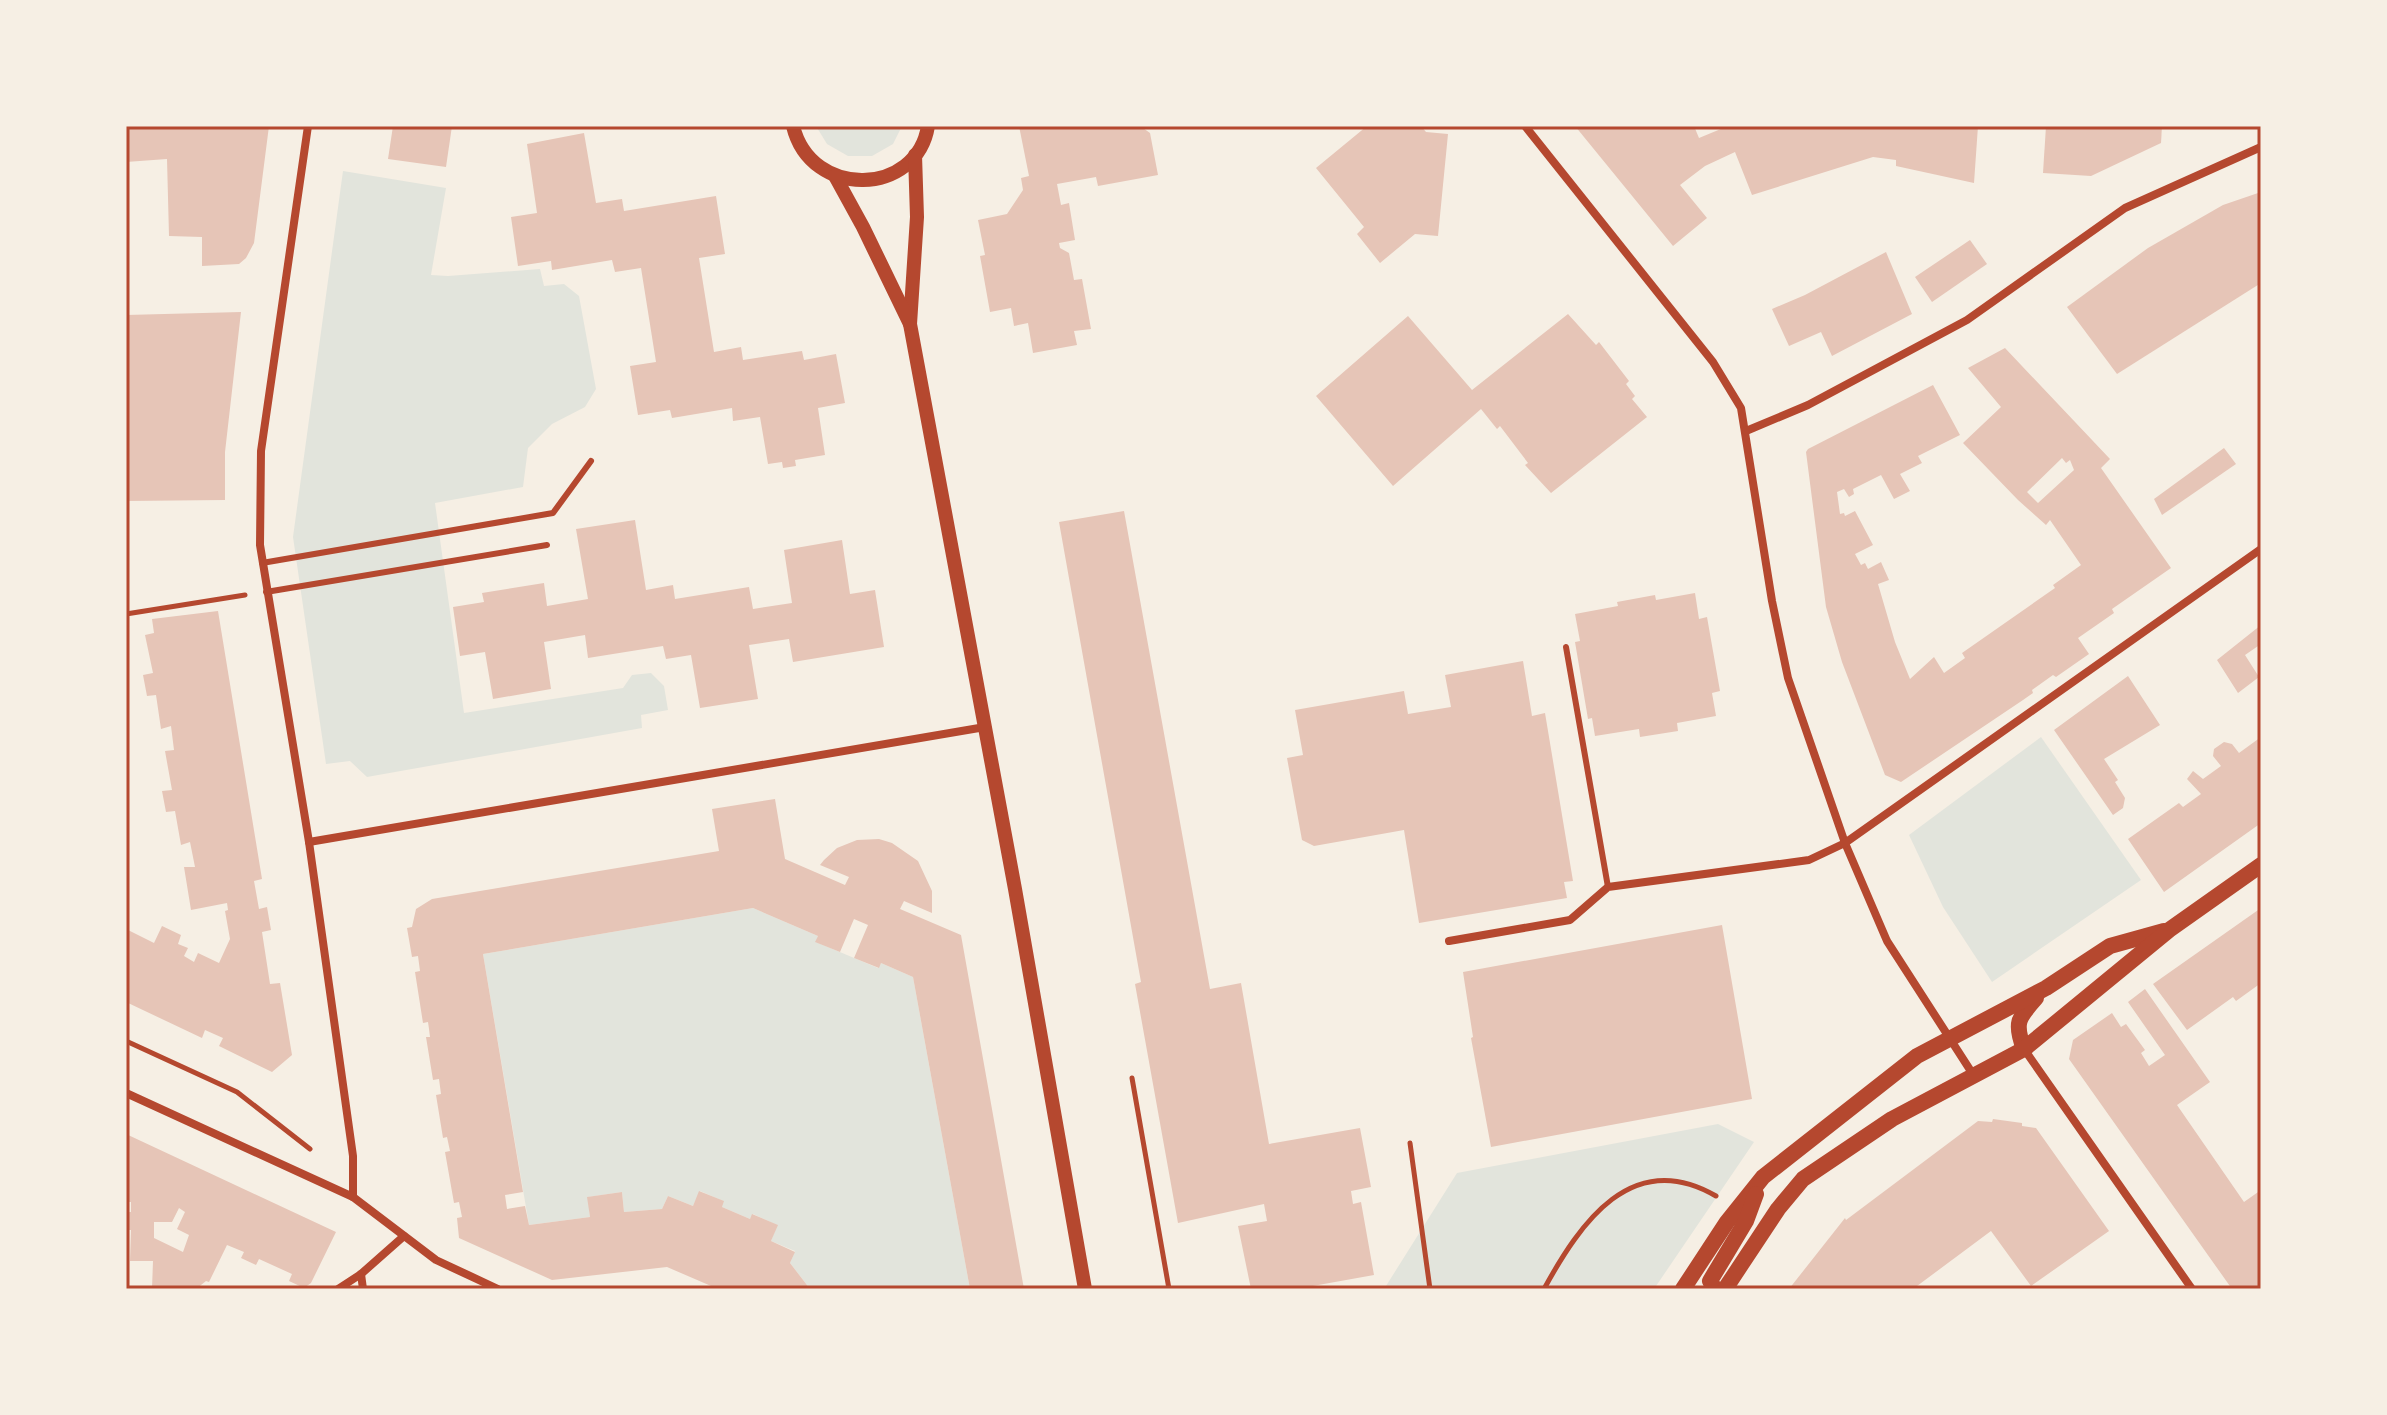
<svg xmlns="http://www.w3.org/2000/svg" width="2387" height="1415" viewBox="0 0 2387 1415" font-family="Commissioner,sans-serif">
<rect width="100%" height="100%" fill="#f6efe4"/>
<g fill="#e2e4dc">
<polygon points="816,126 902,126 893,144 872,156 848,156 827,144"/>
<polygon points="343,171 446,188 431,275 448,276 540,269 544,286 564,284 579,296 596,389 585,407 552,424 528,448 523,487 435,503 464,713 623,688 632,675 651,673 664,686 668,710 641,715 642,728 367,777 350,761 326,764 293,537"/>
<polygon points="2041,737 2141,880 1992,982 1943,907 1909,835"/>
<polygon points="753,908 818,936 816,942 878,968 881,963 913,977 970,1289 810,1289 790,1263 795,1251 771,1241 777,1225 753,1214 750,1219 722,1207 723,1201 700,1191 693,1206 668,1196 662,1209 624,1212 622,1192 588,1197 590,1217 529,1225 483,954"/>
<polygon points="1718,1124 1754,1142 1654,1289 1373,1289 1386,1286 1457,1173"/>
</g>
<g fill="#e6c5b7" fill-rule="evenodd">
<polygon points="126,126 269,126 254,243 246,258 239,264 202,266 202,237 169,236 167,159 126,162"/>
<polygon points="393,126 452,126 446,167 388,159"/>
<polygon points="1019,126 1145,126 1143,128 1150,133 1158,175 1098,186 1096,177 1057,184 1061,205 1069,203 1075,240 1059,243 1060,248 1069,253 1074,280 1082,279 1091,329 1074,331 1077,345 1033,353 1028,323 1014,326 1011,308 990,312 980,256 985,255 978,220 1007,214 1023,190 1021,178 1029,176"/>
<polygon points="1367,126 1421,126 1426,132 1448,134 1438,236 1415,234 1380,263 1357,234 1364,227 1316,168"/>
<polygon points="1575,126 1694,126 1699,138 1728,126 1978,126 1974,183 1896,166 1896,160 1873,157 1752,195 1735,152 1705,166 1680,185 1707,218 1673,246"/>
<polygon points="2046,126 2162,126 2161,143 2091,176 2043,173"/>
<polygon points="584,133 596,203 622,199 624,211 716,196 725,254 699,258 714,352 741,347 743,360 802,351 804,360 836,354 845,403 818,408 825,455 795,460 796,466 783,468 782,462 768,464 760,417 733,421 732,408 672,418 670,410 638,415 630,366 656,362 641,268 615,272 612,260 552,270 551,261 518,266 511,217 537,213 527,144"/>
<polygon points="2261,192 2261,283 2117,374 2067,307 2148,248 2223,205"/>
<polygon points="1970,240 1987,264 1932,302 1915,277"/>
<polygon points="1886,252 1912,314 1832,356 1821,332 1789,346 1772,309 1805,295"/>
<polygon points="241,312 225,452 225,500 126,501 126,315"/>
<polygon points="1568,314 1596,345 1599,342 1629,381 1626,384 1635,396 1632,399 1647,417 1551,493 1525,465 1528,463 1500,426 1497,429 1481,409 1393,486 1316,396 1408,316 1472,390"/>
<path d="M2005 348 2110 459 2101 468 2171 568 2112 609 2114 613 2078 638 2089 654 2056 677 2053 675 2032 690 2033 693 2023 700 1901 782 1885 775 1842 662 1826 607 1806 452 1808 449 1933 385 1960 435 1918 456 1922 463 1900 474 1910 491 1894 499 1881 475 1853 489 1854 494 1849 497 1844 489 1837 492 1840 514 1844 513 1845 516 1855 511 1873 545 1855 554 1861 565 1865 563 1868 569 1881 562 1889 580 1878 584 1895 642 1910 679 1934 657 1944 673 1965 658 1962 653 2055 588 2053 585 2081 565 2050 520 2046 525 2018 500 1963 443 2001 407 1968 368ZM2062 458 2066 463 2070 460 2074 470 2038 503 2027 492Z"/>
<polygon points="2224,448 2236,464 2162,515 2154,499"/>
<polygon points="1124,511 1210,989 1241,983 1269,1144 1360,1128 1371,1187 1351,1191 1353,1204 1361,1202 1374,1275 1296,1289 1251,1289 1238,1226 1267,1221 1264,1204 1178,1223 1135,984 1141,982 1059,522"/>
<polygon points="635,520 646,590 673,585 675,599 749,587 753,609 792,603 784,550 842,540 850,594 875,590 884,647 793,662 789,639 749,645 758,699 700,708 691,655 666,659 663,646 588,658 585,635 544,642 551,689 493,699 485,652 460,656 453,607 484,602 482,593 544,583 547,606 588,599 576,529"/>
<polygon points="1695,593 1699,619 1707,617 1720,691 1712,693 1716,716 1677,723 1678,731 1640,737 1639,729 1595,736 1592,718 1588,719 1575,642 1580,641 1575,614 1618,606 1617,602 1655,595 1656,600"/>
<polygon points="218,611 262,879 254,881 259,909 267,907 271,930 262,932 270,984 280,983 292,1055 272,1072 219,1046 223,1038 205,1030 202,1038 126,1002 126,929 154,943 162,926 181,935 178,944 188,948 184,956 194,962 198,953 219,963 230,939 225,911 228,910 227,903 191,910 184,867 195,867 190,842 181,845 175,811 166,812 162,791 172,790 165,751 174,750 171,726 161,729 156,695 147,696 143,675 153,673 145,635 154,633 152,619"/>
<polygon points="2261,625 2261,644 2245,655 2259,677 2238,693 2217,660"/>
<polygon points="1523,661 1532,716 1545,713 1573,881 1564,882 1567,898 1419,923 1404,830 1314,846 1302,840 1287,758 1303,755 1295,710 1404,691 1408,714 1451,707 1445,675"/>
<polygon points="2128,676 2160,725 2104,759 2118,780 2115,782 2125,798 2123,808 2113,815 2054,730"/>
<polygon points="2261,737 2261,823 2164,892 2128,839 2179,803 2183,807 2201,794 2187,779 2193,771 2203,779 2221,766 2213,756 2214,749 2224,742 2232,744 2239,753"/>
<polygon points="775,799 785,859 845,885 849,877 820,865 824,860 837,848 857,840 879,839 892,843 918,861 932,891 932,913 904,901 900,909 961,935 1024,1289 970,1289 913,977 881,963 879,968 854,958 868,925 854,919 840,952 815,942 818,936 753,908 483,954 523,1192 505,1195 507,1209 525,1206 529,1225 590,1217 587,1197 622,1192 624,1212 662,1209 668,1196 693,1206 699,1191 724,1201 722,1207 750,1219 752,1214 778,1225 771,1241 795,1252 790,1263 810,1289 718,1289 667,1267 552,1280 459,1238 457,1218 462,1217 459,1202 454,1203 445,1152 450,1151 447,1137 443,1138 436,1095 441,1094 439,1079 433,1080 426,1037 430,1037 429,1029 428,1022 423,1023 415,972 420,971 418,956 412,957 407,928 412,927 416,909 432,899 719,851 712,809"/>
<polygon points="2261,908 2261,983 2236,1001 2233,997 2187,1030 2153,984"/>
<polygon points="1722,925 1752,1099 1491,1147 1471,1038 1473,1037 1463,972"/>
<polygon points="2145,989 2210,1082 2177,1105 2244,1202 2261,1190 2261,1289 2232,1289 2069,1059 2073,1040 2112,1013 2121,1027 2126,1024 2145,1050 2141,1053 2149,1066 2165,1055 2128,1002"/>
<polygon points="1993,1119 2022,1123 2022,1126 2036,1128 2109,1231 2031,1286 1991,1231 1913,1289 1789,1289 1845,1218 1846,1220 1978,1121 1992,1122"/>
<path d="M126 1134 336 1232 311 1283 304 1288 289 1281 292 1274 259 1259 256 1265 241 1258 244 1252 227 1245 209 1282 206 1281 196 1289H152L153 1261H130L131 1230H126V1212H131V1202H126ZM179 1208 185 1212 177 1229 189 1235 183 1252 154 1238V1222H172Z"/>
</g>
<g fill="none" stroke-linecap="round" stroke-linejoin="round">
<g stroke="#b5482f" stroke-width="5">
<polyline points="126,614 245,595"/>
<polyline points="126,1041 237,1092 310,1149"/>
<polyline points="1132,1078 1169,1289"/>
<polyline points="1410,1143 1430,1289"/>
<path d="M1544 1289C1580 1223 1632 1147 1716 1196"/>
</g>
<g stroke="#b5482f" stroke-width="6">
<polyline points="262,563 553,513 591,461"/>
<polyline points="266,592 547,545"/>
<polyline points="1566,647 1608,887"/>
</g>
<g stroke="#b5482f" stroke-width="8">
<polyline points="308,126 261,451 260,545 309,842 353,1156 353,1197"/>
<polyline points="1525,126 1713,362 1741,408 1772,601 1788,678 1845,843 1887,941 1974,1076"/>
<polyline points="1746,431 1808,405 1967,320 2125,208 2261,147"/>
<polyline points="309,842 985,727"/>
<polyline points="1449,941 1570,920 1608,887 1809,860 1845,843 2261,549"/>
<polyline points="2024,1049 2192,1289"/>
<polyline points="126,1093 353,1197 436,1260 498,1289"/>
<polyline points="361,1274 363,1289"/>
<polyline points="338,1289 361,1274 404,1236"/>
</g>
<g stroke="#b5482f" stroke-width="14">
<path d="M793 126C811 200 917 196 928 126"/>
<polyline points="915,155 917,217 910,324 1015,889 1085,1289"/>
<polyline points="835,176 863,227 910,324"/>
</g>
<g stroke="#b5482f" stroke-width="16">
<path d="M2024 1049C2014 1023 2018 1018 2036 998"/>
<polyline points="1683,1289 1727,1222 1763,1177 1917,1056 2046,988 2110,946 2164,931"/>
<polyline points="1715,1289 1710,1281 1746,1221 1756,1194"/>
<polyline points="1725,1289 1778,1209 1803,1179 1892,1119 2024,1049 2169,930 2261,865"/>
</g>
</g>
<rect width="2387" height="1415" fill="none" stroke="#f6efe4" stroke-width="256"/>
<rect x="128" y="128" width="2131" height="1159" fill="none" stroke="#b5482f" stroke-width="3"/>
</svg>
